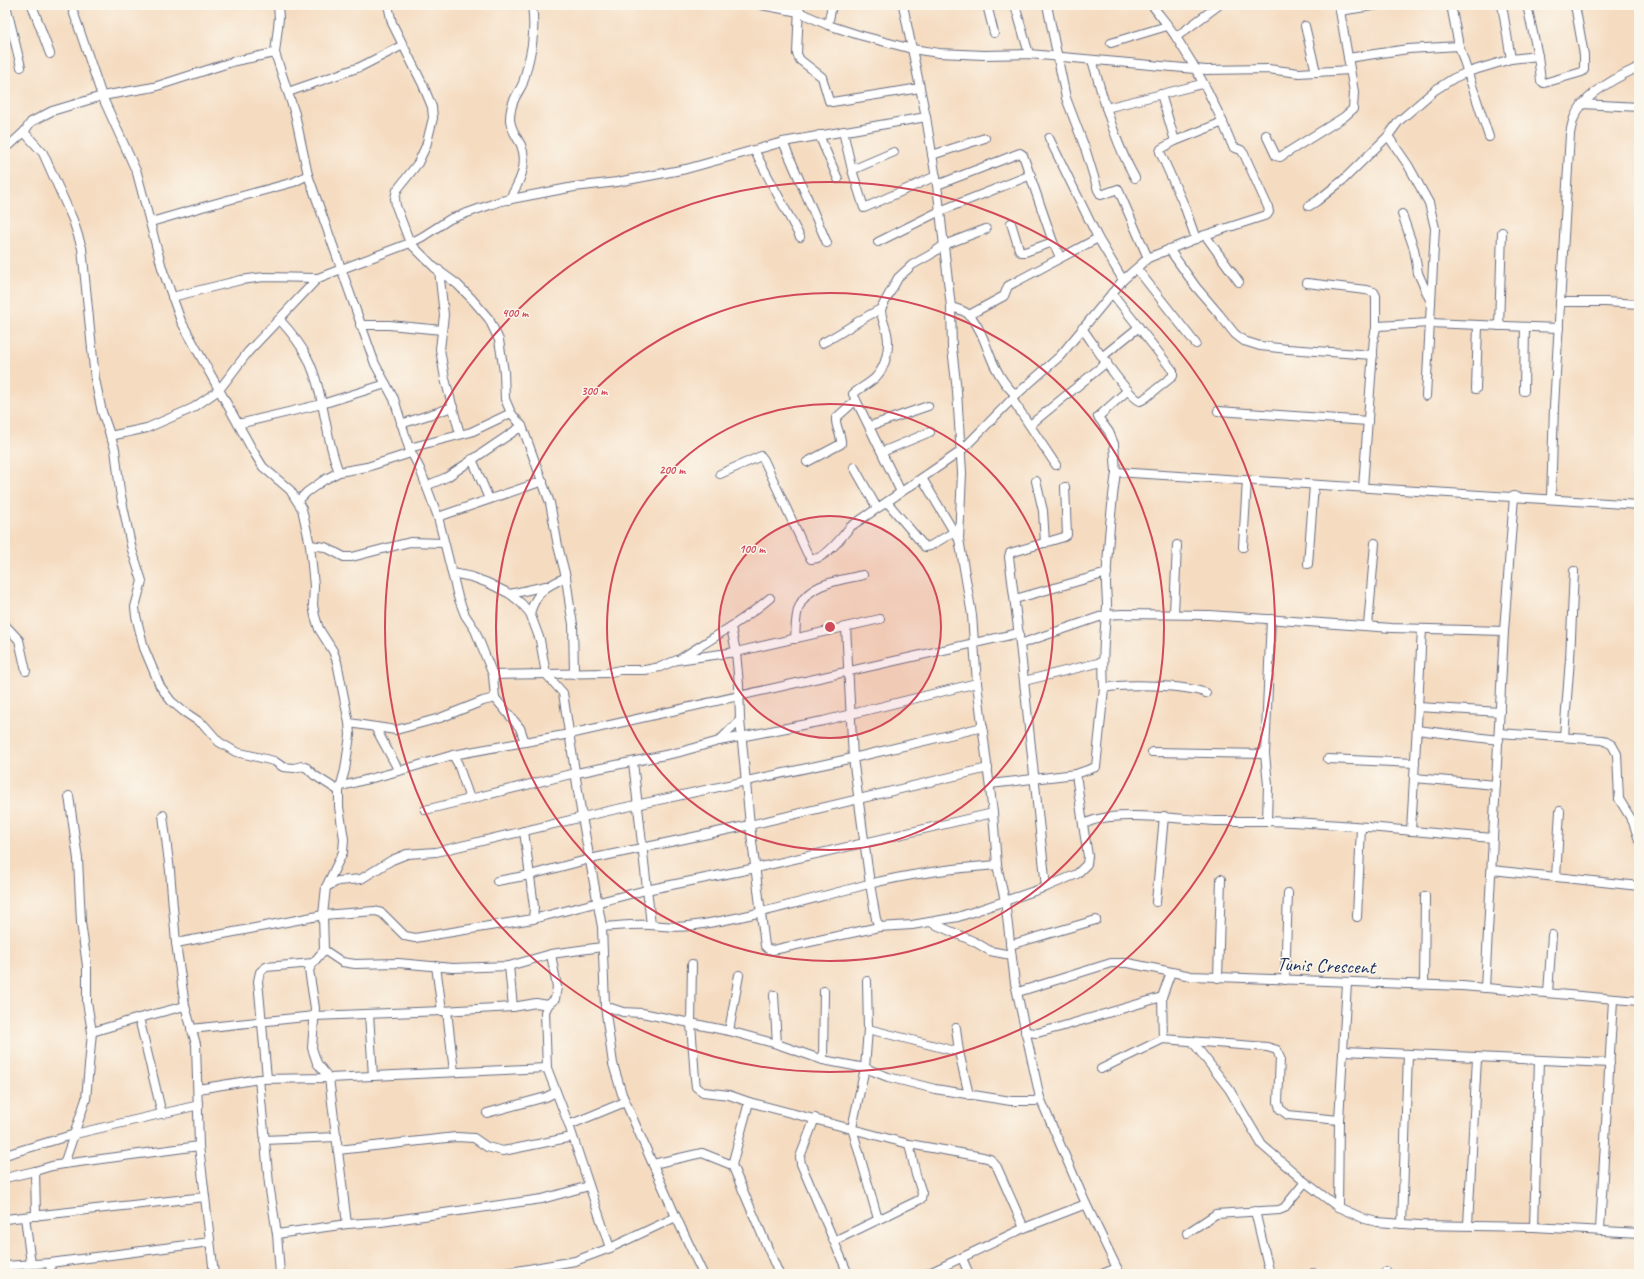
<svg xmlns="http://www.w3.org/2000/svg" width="1644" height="1279" viewBox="0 0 1644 1279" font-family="Caveat,sans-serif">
<rect width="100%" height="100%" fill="#fbf7ec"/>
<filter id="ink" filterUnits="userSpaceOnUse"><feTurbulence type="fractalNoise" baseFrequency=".025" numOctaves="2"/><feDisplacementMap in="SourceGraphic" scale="8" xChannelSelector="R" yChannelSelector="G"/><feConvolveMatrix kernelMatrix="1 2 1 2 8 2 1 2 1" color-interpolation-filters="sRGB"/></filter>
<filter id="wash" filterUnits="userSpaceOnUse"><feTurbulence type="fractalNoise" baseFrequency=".012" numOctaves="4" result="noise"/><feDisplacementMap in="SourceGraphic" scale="16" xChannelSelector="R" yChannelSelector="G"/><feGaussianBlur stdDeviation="0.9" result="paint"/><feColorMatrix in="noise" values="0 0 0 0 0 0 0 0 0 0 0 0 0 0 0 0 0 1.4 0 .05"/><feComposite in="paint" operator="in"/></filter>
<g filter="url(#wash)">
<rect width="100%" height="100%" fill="#f5dcc1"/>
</g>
<g filter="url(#ink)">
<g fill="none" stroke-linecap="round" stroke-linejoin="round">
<g stroke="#676c81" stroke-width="10">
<g id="minor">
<polyline points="6,5 21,67"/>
<polyline points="32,5 50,54"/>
<polyline points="71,5 102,96 137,173 162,268 181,321 253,451 263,467 290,490 302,509 310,545 314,586 313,605 315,616 319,629 333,651 337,662 349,723 396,730 440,718 483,701 495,698"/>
<polyline points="278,5 279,18 275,53 295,114 308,175 375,364 394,399 409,448 420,469 438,517 458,597 465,615 475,630 493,675 495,698 520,728 525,742 453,755 399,771 375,727"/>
<polyline points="388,5 392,23 423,85 432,107 433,118 426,146 418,163 397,190 395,198 396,206 410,243 435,268 457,284 471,298 489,319 499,340 504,372 505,399 511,413 522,426 550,503 558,546 566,577 570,607 573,624 574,674"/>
<polyline points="761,5 799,12 828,25 859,35 912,49 939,53 984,55 1029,54 1206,70 1268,69 1299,73 1350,70"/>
<polyline points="799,5 797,54 800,60 822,77 829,101 832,102 920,88"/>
<polyline points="903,5 926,117 937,185 951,307 952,348 957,391 962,473 959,539 972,615 977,683 993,813 997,865 1005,901 1015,983 1040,1098 1086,1204 1117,1268"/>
<polyline points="987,5 994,33"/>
<polyline points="1015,5 1029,54"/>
<polyline points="1047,5 1066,98 1085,148 1098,190 1101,195 1118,189 1148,258"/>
<polyline points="1451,5 1459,46 1489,137"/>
<polyline points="1502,5 1511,59"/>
<polyline points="1527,5 1538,56 1541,81 1544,83 1582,72 1584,70 1584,55 1575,5"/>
<polyline points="1340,11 1378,5"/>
<polyline points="828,25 832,5"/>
<polyline points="1305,26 1316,72"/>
<polyline points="1176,37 1219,5"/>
<polyline points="1111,43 1167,26"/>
<polyline points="1348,58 1408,49 1459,46"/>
<path d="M1092 60C1104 100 1114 141 1135 178"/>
<polyline points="288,92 360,67 403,45"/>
<polyline points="1161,94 1175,141 1223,122"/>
<polyline points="1582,104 1639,107"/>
<polyline points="1106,108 1202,84"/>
<polyline points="843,131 852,170 864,208 936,176"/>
<polyline points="24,132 43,153 73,220 82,248 95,379 102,412 115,449 120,491 132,550 142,581 135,607 136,616 144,648 160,686 171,701 183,711 204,725 219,742 236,752 274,761 283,767 294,768 302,766 307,768 314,775 339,791"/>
<polyline points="819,135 838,179"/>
<polyline points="1266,135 1276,156 1280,157 1344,117 1353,109 1354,92 1339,5"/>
<polyline points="1388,136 1408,165 1429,203 1435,228 1426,396"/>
<polyline points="1049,138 1098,238 1123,280"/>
<polyline points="1175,141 1161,149 1160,152 1184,205 1196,239"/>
<polyline points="783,142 827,243"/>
<polyline points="5,147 11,144 24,132 31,122 52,111 102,96 154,87 235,61 275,53"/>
<polyline points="754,150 800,237"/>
<polyline points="932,155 985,138"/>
<polyline points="852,170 894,152"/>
<polyline points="937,185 1020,153 1023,155 1053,242 1060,257"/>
<path d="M509 200C519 183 529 165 521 145 517 137 511 130 510 120 510 113 512 103 516 96 518 92 521 88 523 83 531 54 536 35 532 5"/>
<polyline points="1309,206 1317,201 1343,180 1388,136 1399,121 1435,90 1454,78 1468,72 1511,59 1538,56"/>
<polyline points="1402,214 1414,249 1418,273 1429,298"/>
<polyline points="151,222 206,206 294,182 308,175"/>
<polyline points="1011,223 1019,249 1021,252 1025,252 1053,242"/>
<polyline points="1205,235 1239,282"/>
<polyline points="878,242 940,211 1031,175"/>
<polyline points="1169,249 1196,287 1219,314 1235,334 1244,341 1260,346 1288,349 1373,355"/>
<polyline points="1137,269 1196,344"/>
<polyline points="439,270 444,315 440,349 445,379 460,434"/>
<polyline points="1307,283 1366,290 1374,292 1376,296 1376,328"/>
<polyline points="172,297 241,280 264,277 318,278"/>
<polyline points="1560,302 1605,302 1639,304"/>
<path d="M951 307C957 309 963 310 968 314 978 323 984 340 989 353 994 367 1004 385 1016 395"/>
<polyline points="969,315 1004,296 1008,286 1098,238"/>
<path d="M280 320C290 331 300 343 307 357 325 393 324 435 339 472"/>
<polyline points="360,325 389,325 442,330"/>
<polyline points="1499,326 1502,232"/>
<path d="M1082 328C1093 343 1126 395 1140 401L1144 399 1173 376V371L1112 293"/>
<path d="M822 343C843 333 861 318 881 309"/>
<polyline points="1103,356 1139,327"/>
<polyline points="1476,389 1478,325"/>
<polyline points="1524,391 1525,327"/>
<polyline points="1012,399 1056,465"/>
<polyline points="1218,411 1368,421"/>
<polyline points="238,424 322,404 386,384"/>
<polyline points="401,424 453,407"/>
<polyline points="1030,425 1107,362"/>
<polyline points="870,426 928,406"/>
<polyline points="110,436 147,428 193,408 219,390 248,352 318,278 410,243 422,237 450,219 501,201 574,187 617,182 686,169 783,142 926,117"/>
<polyline points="409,448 471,432 511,413"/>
<polyline points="882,452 930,432"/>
<polyline points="472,459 489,499"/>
<path d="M807 462 841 444C842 435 835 427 836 418L856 400"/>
<polyline points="854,467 877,508"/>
<polyline points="1116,472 1114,444 1109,432 1098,417 1128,390"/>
<path d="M720 474 761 456 764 460 807 553 811 559C824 561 843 536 850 527L960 452 1016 395 1060 356 1123 280 1148 258 1205 235 1267 215 1269 212 1268 207 1244 154 1241 150 1233 147C1219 111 1197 69 1176 37 1169 26 1160 16 1152 5"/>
<polyline points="922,478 954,532"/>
<polyline points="1036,481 1043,511 1045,543"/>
<polyline points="426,486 447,477 522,426"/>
<polyline points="1363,487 1374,337 1376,328 1378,326 1429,323 1559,328"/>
<path d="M901 492 853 394C860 388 869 384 876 377 886 366 890 348 887 333 885 325 881 318 881 309L898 278 912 265 930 255 944 245 986 229"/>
<path d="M1551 498 1554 407 1570 134C1571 129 1572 123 1574 118 1583 95 1617 77 1639 67"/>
<polyline points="298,501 307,492 324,480 339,472 367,467 411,453"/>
<polyline points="887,502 925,547 930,546 954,532 959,539"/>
<polyline points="438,517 543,481"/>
<polyline points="310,545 325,547 344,557 352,557 410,542 443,543"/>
<polyline points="1243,547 1247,480"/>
<polyline points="1308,564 1314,485"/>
<polyline points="452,573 472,577 488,583 510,594 521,603 530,613 540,640 546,674 563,693 582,817 602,927 605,1006 613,1064 622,1094 676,1217 703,1274"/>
<polyline points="510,594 546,586"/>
<polyline points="1015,599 1107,573"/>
<path d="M530 613C537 591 545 587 566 577"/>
<polyline points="1174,613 1177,545"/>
<polyline points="5,625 19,640 26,671"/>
<polyline points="1368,626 1375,543"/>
<polyline points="731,627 736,652 739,685 740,720 750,825 765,946 768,949 773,950 879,927"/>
<path d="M846 627 853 758 870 884 876 919 879 927 912 925 958 917 1046 887 1077 874 1087 864 1088 856 1083 825C1107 808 1184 820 1215 821 1232 821 1249 821 1266 821 1342 823 1418 832 1493 838"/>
<path d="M795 639C796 629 795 616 799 607 808 583 841 580 863 575"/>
<polyline points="1020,644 1105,615 1122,614 1209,615 1392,628 1504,631"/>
<path d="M680 659C710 639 742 622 770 598"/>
<polyline points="493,675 607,673 620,670 645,670 660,667 677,660 736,652 880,619"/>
<polyline points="1024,681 1102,662"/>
<path d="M1104 688C1102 660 1104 633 1107 606 1107 598 1106 590 1106 582 1108 545 1111 508 1116 472 1290 484 1465 493 1639 505"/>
<polyline points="1418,707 1422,629"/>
<polyline points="1417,730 1499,740"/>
<polyline points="1499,733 1603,740 1612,745 1617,754 1619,799 1633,822 1639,840"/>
<polyline points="1564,736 1570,659 1574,571"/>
<polyline points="719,741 740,720"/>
<polyline points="525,742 570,734 1019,633"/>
<polyline points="1152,752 1265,754"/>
<polyline points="453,755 458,764 470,799 567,775 680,752 719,741 823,721 977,683"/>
<polyline points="1328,759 1415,763"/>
<polyline points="633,762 651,925"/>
<path d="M1076 774 1096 767 1104 688C1126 683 1185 685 1206 693"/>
<polyline points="1414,778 1496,785"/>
<polyline points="990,784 1076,774 1083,825"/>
<polyline points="342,786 399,771"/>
<polyline points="425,810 470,799"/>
<polyline points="163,815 170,871 176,943 185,1006 196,1044 199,1146 214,1274"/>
<polyline points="1267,821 1268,785 1265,754 1271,619"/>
<polyline points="524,831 534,907 533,919 646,890 756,868 993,813"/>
<polyline points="1411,831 1418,707 1500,712"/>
<polyline points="1492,870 1639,886"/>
<polyline points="1556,877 1560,811"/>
<polyline points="497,881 530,875 590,859 750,825 988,768"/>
<polyline points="326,887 338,881 361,879 392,860 407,854 436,852 608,811 853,758 983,727"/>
<polyline points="1046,887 1020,644 1009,557 1010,553 1064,537 1067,535 1065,487"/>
<polyline points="1156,902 1164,816"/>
<polyline points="1357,917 1361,827"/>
<polyline points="932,923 975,942 990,951 1011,955"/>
<path d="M602 927C618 926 634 924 650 925 664 926 676 928 689 926 750 918 809 899 869 884 910 874 955 868 997 865"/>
<polyline points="176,943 323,915 375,911 382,913 405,936 415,938 533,919"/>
<polyline points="1010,945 1096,920"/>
<polyline points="324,950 342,962 355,964 398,963 453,968 509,966 551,954 602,947"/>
<polyline points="692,964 691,1024 695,1078 696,1087 703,1092 729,1095 749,1102 909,1144 983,1157 990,1159 997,1167 1024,1228"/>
<polyline points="436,966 442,1011"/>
<polyline points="509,966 513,1007"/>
<polyline points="1218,978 1221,879"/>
<polyline points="1285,980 1288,893"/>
<polyline points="867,981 868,1029 865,1068 852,1128 878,1219"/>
<polyline points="1424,984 1425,896"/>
<polyline points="1485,988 1504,631 1514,496"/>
<polyline points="1018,992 1111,963 1128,963 1191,976 1462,986 1639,1001"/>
<polyline points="1548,993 1552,935"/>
<polyline points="774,995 777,1044"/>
<polyline points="605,1006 623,1012 642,1013 729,1031 777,1044 823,1060 865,1068 888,1077 935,1089 1011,1101 1035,1101 1040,1098"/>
<polyline points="447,1011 454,1072"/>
<polyline points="369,1014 373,1076"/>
<polyline points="956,1028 959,1052 969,1095"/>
<polyline points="191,1029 314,1016 442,1011 513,1007 536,1003 548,1005"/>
<polyline points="868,1029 959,1052"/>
<polyline points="729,1031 739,975"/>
<polyline points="92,1032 139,1018"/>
<polyline points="1025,1032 1037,1033 1060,1027 1162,997"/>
<polyline points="1163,1039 1162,997 1171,972"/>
<polyline points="1192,1041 1229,1089 1262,1145 1305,1182 1338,1207 1365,1219 1377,1222 1418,1225 1534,1227 1639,1233"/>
<polyline points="1344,1051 1610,1063"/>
<polyline points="823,1060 824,991"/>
<polyline points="547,1068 545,1012 548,1005 555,999 557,987 551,954"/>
<polyline points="1101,1069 1163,1039 1267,1047 1277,1050 1280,1058 1278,1102 1280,1109 1288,1115 1339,1120"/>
<polyline points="267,1078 258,981 260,972 266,967 313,963"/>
<polyline points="259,1079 269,1184 277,1234 280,1274"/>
<polyline points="198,1089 259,1079 329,1078 547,1068 569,1125 610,1248"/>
<polyline points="749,1102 732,1165 779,1274"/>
<polyline points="487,1113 546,1097 556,1092"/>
<polyline points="162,1114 139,1018 185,1006"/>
<polyline points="815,1118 800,1157 801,1164 848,1274"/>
<polyline points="569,1125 625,1102"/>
<polyline points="264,1140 337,1137"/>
<polyline points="338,1150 456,1137 474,1138 487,1147 503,1151 572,1137"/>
<polyline points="5,1155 75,1134 199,1105"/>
<polyline points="64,1164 199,1146"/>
<polyline points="653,1164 702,1153 732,1165"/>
<polyline points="5,1178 35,1171"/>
<polyline points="1338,1207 1339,1120 1347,983"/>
<polyline points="1255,1211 1270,1274"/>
<polyline points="36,1216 35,1171 52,1166 64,1164 86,1099 92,1032 87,1002 87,966 81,922 78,859 69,796"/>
<polyline points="25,1217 31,1264"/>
<polyline points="5,1219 205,1197"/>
<polyline points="347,1224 329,1078 317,1063 312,1048 315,1008 309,970 313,963 324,950 323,915 326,887 343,852 344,839 339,807 339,791 345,770 350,735 349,723"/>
<polyline points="1402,1224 1408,1055"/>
<polyline points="1468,1225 1477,1058"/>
<polyline points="1534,1227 1539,1060"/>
<polyline points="1600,1230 1613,1000"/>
<polyline points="1187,1233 1216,1214 1279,1210 1284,1208 1305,1182"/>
<polyline points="277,1234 347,1224 381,1222 542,1199 589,1186"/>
<polyline points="834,1241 921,1199 922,1193 916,1175 909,1144"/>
<polyline points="962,1258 969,1274"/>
<polyline points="50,1263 51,1274"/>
<polyline points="5,1266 50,1263 210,1242"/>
<polyline points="1386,1271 1387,1274"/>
<polyline points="1313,1273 1314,1274"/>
<polyline points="499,1274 575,1261 610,1248 676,1217"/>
<polyline points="927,1274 1024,1228 1086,1204"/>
<polyline points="1102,1274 1117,1268 1120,1274"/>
</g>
</g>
<use href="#minor" stroke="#fff" stroke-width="8"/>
</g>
</g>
<circle cx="830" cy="627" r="111" fill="#d1495b" fill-opacity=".12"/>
<g fill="none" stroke="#d1495b" stroke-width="2">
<circle cx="830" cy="627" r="111"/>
<circle cx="830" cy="627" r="223"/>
<circle cx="830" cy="627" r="334"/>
<circle cx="830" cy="627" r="445"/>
</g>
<g text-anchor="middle" stroke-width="3" stroke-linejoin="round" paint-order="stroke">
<g font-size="20" fill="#1b2f5e" stroke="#fbf7ec">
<text transform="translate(1326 965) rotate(2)" y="7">Tunis Crescent</text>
</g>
</g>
<circle cx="830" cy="627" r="6" fill="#d1495b" stroke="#fbf7ec" stroke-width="2"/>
<g font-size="12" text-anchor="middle" font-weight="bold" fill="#d1495b" stroke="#fbf7ec" stroke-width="3" stroke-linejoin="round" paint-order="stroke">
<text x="515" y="317">400 m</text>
<text x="594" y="395">300 m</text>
<text x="672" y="474">200 m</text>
<text x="752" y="553">100 m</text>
</g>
<rect width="1644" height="1279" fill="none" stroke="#fbf7ec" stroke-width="20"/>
</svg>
